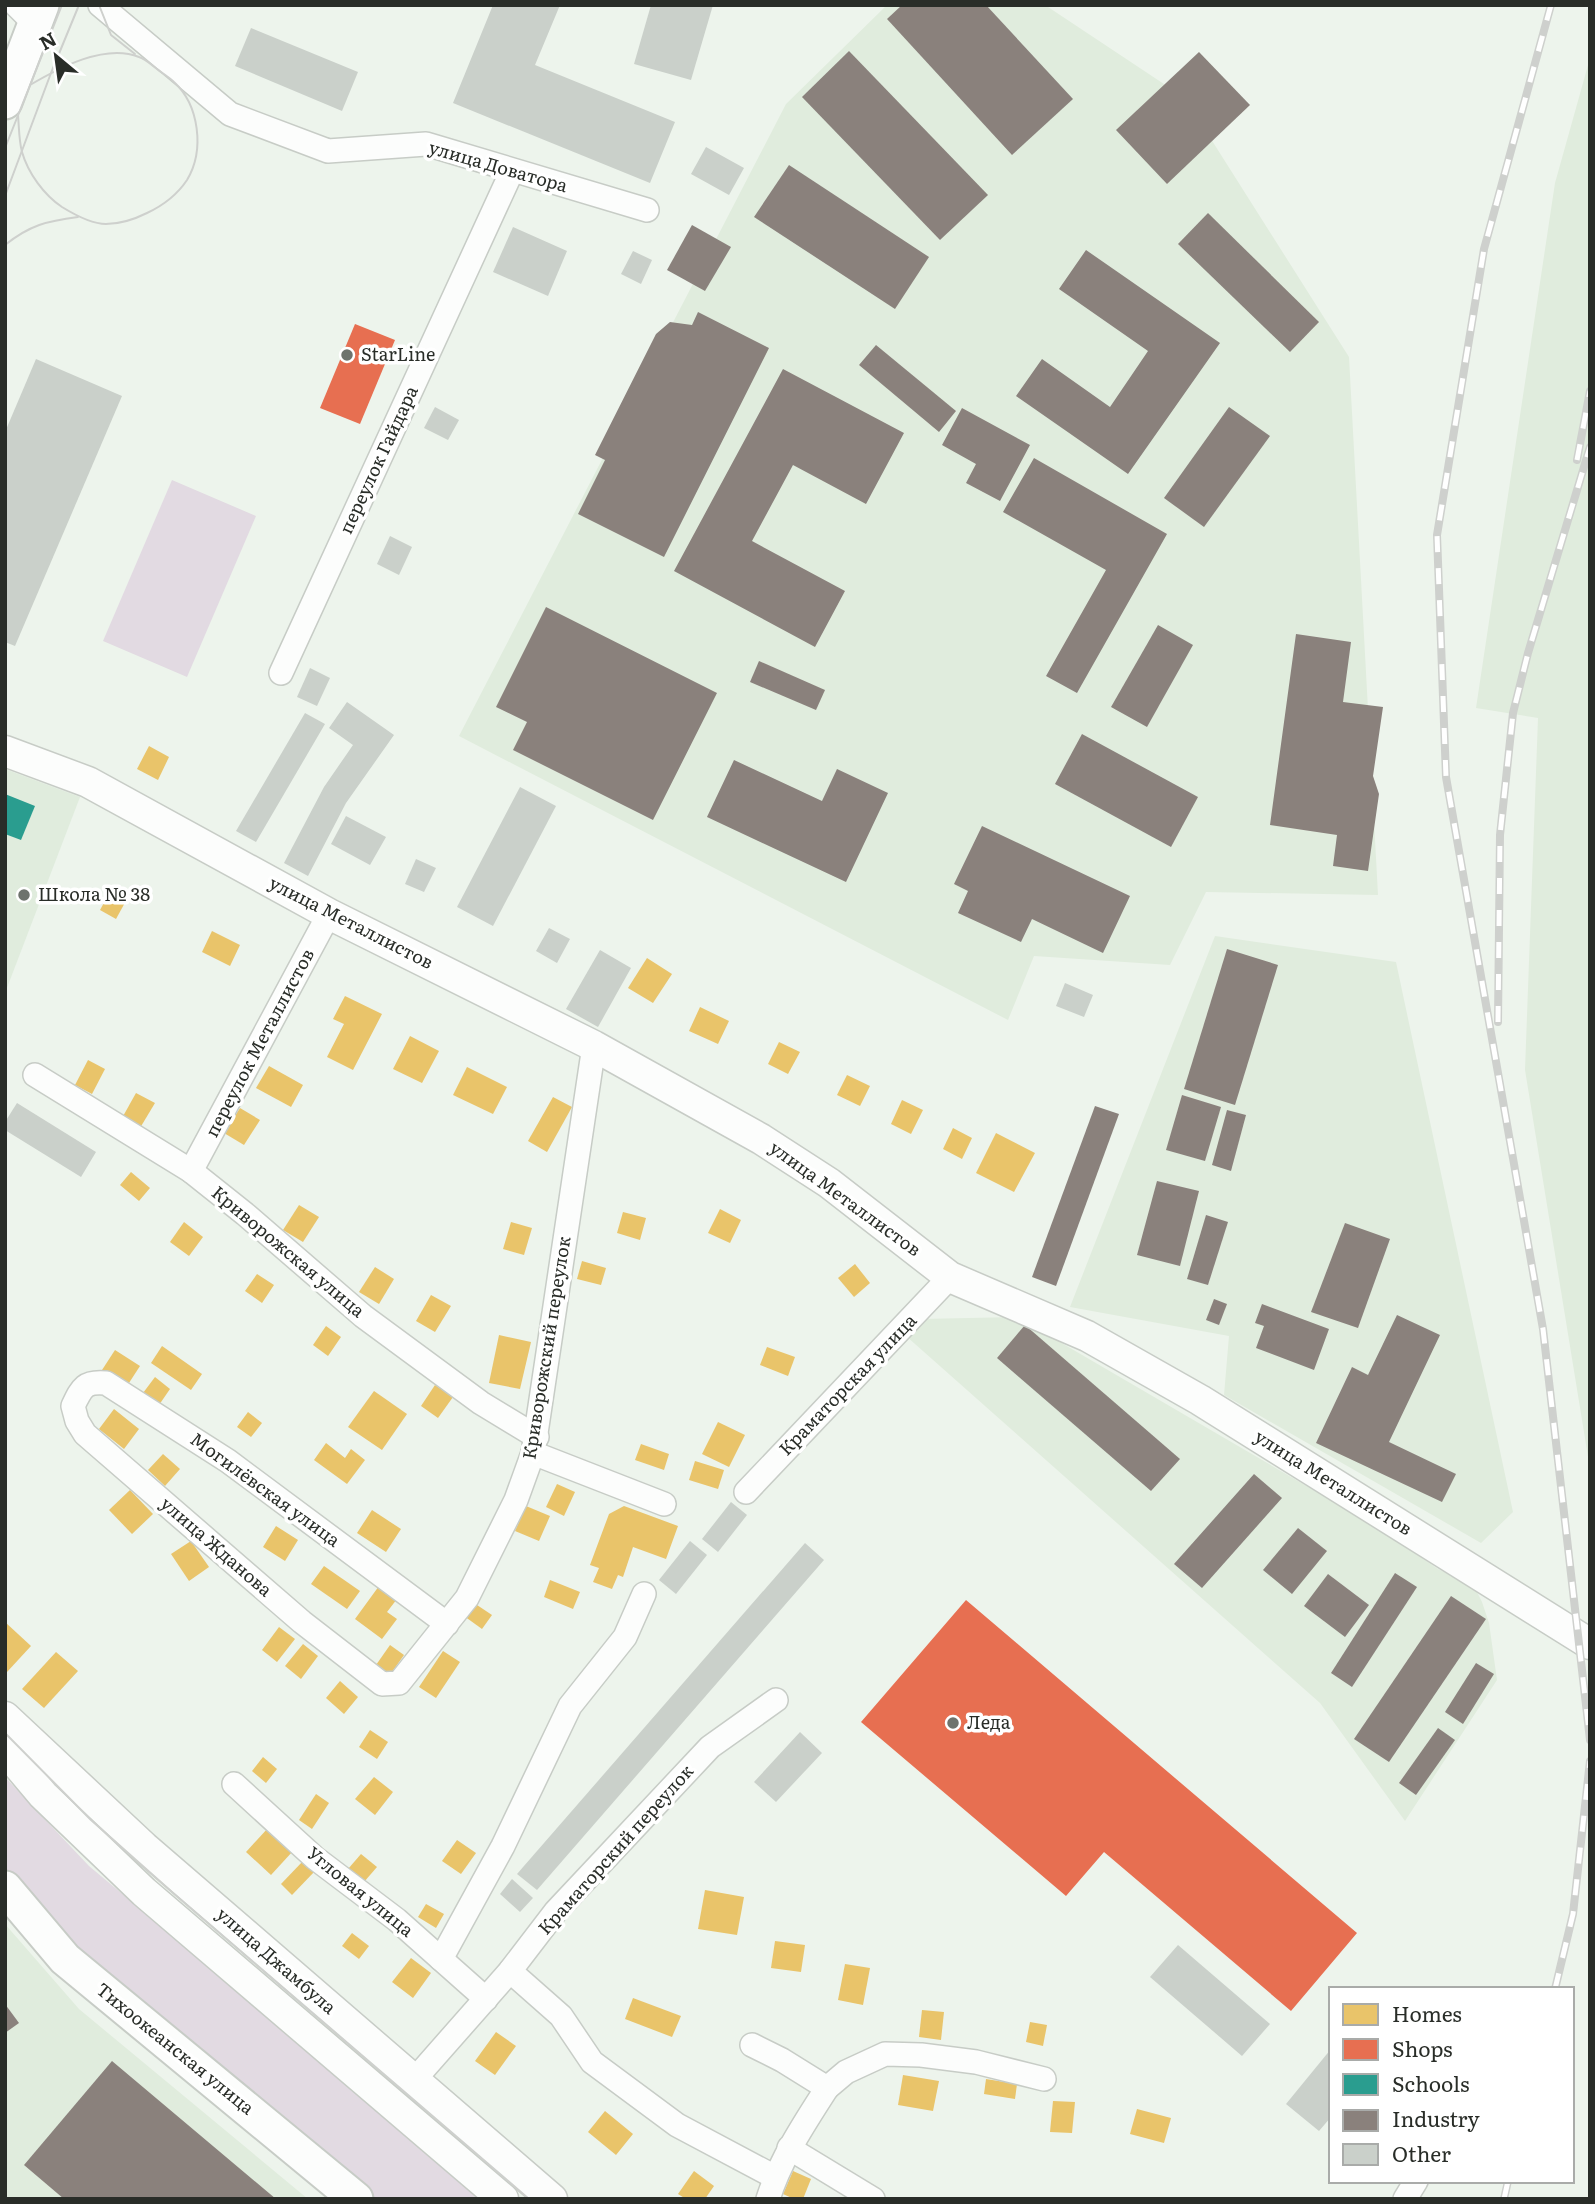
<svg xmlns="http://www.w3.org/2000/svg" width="1595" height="2204" viewBox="0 0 1595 2204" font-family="Literata,serif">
<rect width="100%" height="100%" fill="#edf4ec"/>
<g fill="#e0ecdd">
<polygon points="887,5 1045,5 1185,98 1349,357 1378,895 1206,892 1170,965 1034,956 1008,1020 459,736 786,104"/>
<polygon points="1590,58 1590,1469 1525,1070 1538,718 1476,708 1555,183"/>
<polygon points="5,769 80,797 5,993"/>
<polygon points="1215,936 1396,962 1513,1512 1481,1543 1224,1395 1229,1336 1070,1307"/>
<polygon points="1017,1317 1370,1523 1438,1569 1474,1586 1482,1602 1489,1623 1497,1680 1405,1821 1320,1703 906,1336 920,1319"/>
<polygon points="5,1924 79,2009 308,2199 5,2199"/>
</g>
<g fill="#e2dae2">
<polygon points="172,480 256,516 187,677 103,641"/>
<polygon points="5,1777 89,1866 273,2020 481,2199 368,2199 73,1955 5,1869"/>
</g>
<g fill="#e9c46a">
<polygon points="149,746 169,757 158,780 137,769"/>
<polygon points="111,890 127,899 116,919 100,910"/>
<polygon points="212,931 240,945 230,966 202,952"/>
<polygon points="647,958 672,974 653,1003 628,988"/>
<polygon points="345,996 382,1014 353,1070 327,1057 344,1024 333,1019"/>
<polygon points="700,1007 729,1021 718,1044 689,1031"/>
<polygon points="410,1036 439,1051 422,1083 393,1069"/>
<polygon points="779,1042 800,1052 788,1074 768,1064"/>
<polygon points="88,1060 105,1069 92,1094 75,1085"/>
<polygon points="269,1066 303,1085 291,1107 256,1088"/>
<polygon points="467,1067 507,1087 493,1114 453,1095"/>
<polygon points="847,1075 870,1086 860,1106 837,1095"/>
<polygon points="136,1093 155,1103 140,1128 122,1118"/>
<polygon points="553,1097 572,1107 547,1152 528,1141"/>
<polygon points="902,1100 923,1110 911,1134 891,1124"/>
<polygon points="240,1108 260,1120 244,1145 224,1133"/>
<polygon points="953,1128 972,1138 962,1159 943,1149"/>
<polygon points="996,1133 1035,1153 1014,1192 976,1173"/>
<polygon points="131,1172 150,1188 139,1201 120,1185"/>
<polygon points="299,1205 319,1217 303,1242 283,1230"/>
<polygon points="720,1209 741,1220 730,1243 708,1233"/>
<polygon points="623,1212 646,1218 640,1240 617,1233"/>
<polygon points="184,1222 203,1237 189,1256 170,1242"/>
<polygon points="511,1222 532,1228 524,1255 503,1249"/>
<polygon points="582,1261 606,1268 601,1285 577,1279"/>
<polygon points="855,1264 870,1283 854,1297 838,1278"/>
<polygon points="375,1267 394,1279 379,1304 359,1292"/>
<polygon points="257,1274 274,1285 262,1303 245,1291"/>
<polygon points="431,1295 451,1306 435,1332 416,1321"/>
<polygon points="326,1326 341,1337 328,1356 313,1345"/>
<polygon points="499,1335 531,1342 520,1389 489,1383"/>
<polygon points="162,1346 202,1374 191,1390 151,1363"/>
<polygon points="767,1347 795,1357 788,1376 760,1365"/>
<polygon points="115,1350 140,1366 127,1386 102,1370"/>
<polygon points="155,1377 170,1389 159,1405 143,1393"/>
<polygon points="435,1385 453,1397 438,1418 421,1406"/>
<polygon points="374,1391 407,1414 382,1450 348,1427"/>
<polygon points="114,1409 139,1429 124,1449 99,1429"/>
<polygon points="248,1412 262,1423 251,1437 237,1427"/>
<polygon points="718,1422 745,1435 729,1467 702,1454"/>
<polygon points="326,1443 345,1458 351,1449 365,1460 347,1484 314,1460"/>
<polygon points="641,1444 669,1454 664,1470 635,1460"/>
<polygon points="163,1454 180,1469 165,1486 148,1470"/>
<polygon points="695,1461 724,1470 718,1489 689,1480"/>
<polygon points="557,1484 575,1492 564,1516 546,1507"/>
<polygon points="130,1490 153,1514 132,1534 109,1510"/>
<polygon points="526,1506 550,1516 539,1541 515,1531"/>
<polygon points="624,1506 678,1526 666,1559 633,1547 623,1577 618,1575 612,1589 593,1582 599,1568 590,1565 609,1514"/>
<polygon points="372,1510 401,1529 386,1552 357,1533"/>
<polygon points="276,1526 298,1540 285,1561 263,1547"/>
<polygon points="191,1541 209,1567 189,1581 171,1554"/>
<polygon points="324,1566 360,1591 347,1609 311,1584"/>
<polygon points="550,1580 580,1592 573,1609 544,1597"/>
<polygon points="379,1586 397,1599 387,1612 397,1619 382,1639 355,1619"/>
<polygon points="474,1603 492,1615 482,1629 464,1616"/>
<polygon points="5,1622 31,1646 7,1672 5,1671"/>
<polygon points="279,1627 295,1639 277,1662 262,1650"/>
<polygon points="303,1644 318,1656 301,1679 285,1666"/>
<polygon points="390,1645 404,1655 390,1675 376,1665"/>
<polygon points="443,1651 460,1662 436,1698 419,1687"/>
<polygon points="56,1652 78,1671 44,1708 22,1689"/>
<polygon points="340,1681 358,1697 344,1714 326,1698"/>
<polygon points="370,1730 388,1742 377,1759 359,1747"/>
<polygon points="263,1757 277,1769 266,1783 252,1771"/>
<polygon points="374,1777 393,1792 375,1815 355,1799"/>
<polygon points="316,1794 329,1803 312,1829 299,1820"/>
<polygon points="268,1828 293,1851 271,1875 246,1852"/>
<polygon points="457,1840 476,1853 461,1874 442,1861"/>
<polygon points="361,1854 377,1867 364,1882 348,1869"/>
<polygon points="304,1860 315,1871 292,1895 281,1884"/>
<polygon points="705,1890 744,1897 737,1935 698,1929"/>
<polygon points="426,1904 444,1914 436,1928 418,1917"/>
<polygon points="352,1933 369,1946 359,1959 342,1946"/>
<polygon points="775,1941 805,1945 801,1972 771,1968"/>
<polygon points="411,1958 431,1973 413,1998 392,1982"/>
<polygon points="845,1964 870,1968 863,2005 838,2000"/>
<polygon points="633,1998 681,2016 672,2037 625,2019"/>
<polygon points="922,2010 944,2012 941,2040 919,2037"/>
<polygon points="1030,2022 1047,2025 1043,2046 1026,2042"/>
<polygon points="496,2032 516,2046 495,2075 475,2061"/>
<polygon points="903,2075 939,2081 933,2111 898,2105"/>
<polygon points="986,2079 1017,2084 1015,2099 984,2094"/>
<polygon points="1053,2101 1075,2102 1072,2133 1050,2132"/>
<polygon points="1137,2109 1171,2118 1164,2143 1130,2134"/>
<polygon points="605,2111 633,2134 616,2155 588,2132"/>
<polygon points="694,2171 714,2186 705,2199 686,2199 678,2194"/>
<polygon points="793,2171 811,2179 803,2199 794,2199 783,2194"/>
</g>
<g fill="#e76f51">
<polygon points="355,324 395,340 360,424 320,408"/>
<polygon points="966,1600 1357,1933 1291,2011 1104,1852 1066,1896 861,1722"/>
</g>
<polygon fill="#2a9d8f" points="5,794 35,806 21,840 5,834"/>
<g fill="#8a817c">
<polygon points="902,5 986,5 1073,99 1012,155 887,19"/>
<polygon points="849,51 988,195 940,240 802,97"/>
<polygon points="1199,52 1250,105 1167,184 1116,130"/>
<polygon points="789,165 929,257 895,309 754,217"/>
<polygon points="1208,213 1319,322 1290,352 1178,244"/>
<polygon points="692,225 731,247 705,291 667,270"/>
<polygon points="1086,250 1220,343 1128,474 1016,396 1042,359 1110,407 1148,351 1059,289"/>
<polygon points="698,312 769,348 664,557 578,514 605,460 595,455 656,334 670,322 692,325"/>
<polygon points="876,345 956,411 939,432 859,365"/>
<polygon points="783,369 904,433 866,504 793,465 752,541 845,591 815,647 674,571"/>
<polygon points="1229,407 1270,436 1204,527 1164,498"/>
<polygon points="962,408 1030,445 1000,501 966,483 976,464 942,445"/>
<polygon points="1034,458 1167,534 1077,693 1046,676 1106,570 1003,512"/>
<polygon points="546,607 717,693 653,820 513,750 527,722 496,707"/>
<polygon points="1158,625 1193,645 1147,727 1111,707"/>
<polygon points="1296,634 1351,642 1343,702 1383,707 1373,776 1379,794 1368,871 1333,866 1337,835 1270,825"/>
<polygon points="759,661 825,690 816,710 750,682"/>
<polygon points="1082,734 1198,797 1171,847 1055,784"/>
<polygon points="734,760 822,801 837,769 888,793 846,882 707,817"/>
<polygon points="982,826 1130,896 1103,953 1032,919 1021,942 958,913 968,891 954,884"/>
<polygon points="1227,949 1278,965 1235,1105 1184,1089"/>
<polygon points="1182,1095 1221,1107 1205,1161 1166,1150"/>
<polygon points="1095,1106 1119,1114 1056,1286 1032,1277"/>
<polygon points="1227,1110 1246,1115 1231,1171 1212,1165"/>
<polygon points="1157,1181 1199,1191 1180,1266 1137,1255"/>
<polygon points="1206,1215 1228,1222 1208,1285 1187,1279"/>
<polygon points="1345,1223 1390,1239 1358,1328 1311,1312"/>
<polygon points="1214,1299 1227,1304 1219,1325 1206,1320"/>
<polygon points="1262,1304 1329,1329 1314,1370 1256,1348 1264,1326 1255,1323"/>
<polygon points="1397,1315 1440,1335 1389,1442 1456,1474 1442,1502 1316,1443 1352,1367 1368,1375"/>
<polygon points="1025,1325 1180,1459 1151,1491 997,1358"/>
<polygon points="1254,1474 1282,1498 1202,1588 1174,1564"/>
<polygon points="1298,1528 1327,1551 1292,1594 1263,1570"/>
<polygon points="1395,1573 1417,1587 1352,1687 1331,1673"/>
<polygon points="1328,1574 1369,1605 1345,1637 1304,1606"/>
<polygon points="1451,1596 1486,1619 1389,1762 1354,1739"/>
<polygon points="1476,1663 1494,1674 1463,1724 1445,1712"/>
<polygon points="1438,1728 1455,1740 1416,1795 1399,1783"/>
<polygon points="5,2004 19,2023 5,2033"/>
<polygon points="112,2061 276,2199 64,2199 24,2165"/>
</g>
<g fill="#cad0ca">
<polygon points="493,5 560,5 535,65 675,122 650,183 453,103"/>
<polygon points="651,5 713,5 691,80 634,64"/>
<polygon points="251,28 358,72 342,111 235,66"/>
<polygon points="706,147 744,168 729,195 691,174"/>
<polygon points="513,227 567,251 548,296 493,272"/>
<polygon points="633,251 652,260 641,284 621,274"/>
<polygon points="36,359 122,396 15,646 5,642 5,432"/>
<polygon points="435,407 459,420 448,440 424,428"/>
<polygon points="390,536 412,547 399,575 377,564"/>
<polygon points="310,668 330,678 317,706 297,697"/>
<polygon points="347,702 394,735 346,803 308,876 284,863 324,787 353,745 329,728"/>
<polygon points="305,713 325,724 256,842 236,831"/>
<polygon points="520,787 556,806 493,926 457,907"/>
<polygon points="346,816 386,837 370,865 331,844"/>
<polygon points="416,859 436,868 424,892 405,884"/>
<polygon points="549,928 570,939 557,963 536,951"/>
<polygon points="600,950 631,968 598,1027 566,1009"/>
<polygon points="1065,983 1093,995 1084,1017 1056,1006"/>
<polygon points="17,1103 96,1152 81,1177 5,1130 5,1122"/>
<polygon points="731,1502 747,1515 718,1552 702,1539"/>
<polygon points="690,1541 707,1555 676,1594 659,1580"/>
<polygon points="805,1543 824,1560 537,1890 517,1874"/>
<polygon points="800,1732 822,1753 776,1802 754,1782"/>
<polygon points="512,1879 533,1898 520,1912 500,1894"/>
<polygon points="1178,1945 1270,2024 1242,2056 1150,1977"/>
<polygon points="1331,2049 1331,2117 1319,2131 1286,2104"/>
</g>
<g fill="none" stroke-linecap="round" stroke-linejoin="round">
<g stroke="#c7ccc6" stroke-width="26">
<g id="minor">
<polyline points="16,5 35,24"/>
<polyline points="100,5 230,114 328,151 426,144 647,210"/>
<polyline points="281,673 512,171"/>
<polyline points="35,1075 191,1171 245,1214 363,1316 481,1403 537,1437"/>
<polyline points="191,1171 329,914"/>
<polyline points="533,1453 664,1504"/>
<polyline points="746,1492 950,1277"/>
<path d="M447 1624 228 1461 106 1383C85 1381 82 1387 73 1406L77 1421 85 1434 302 1622 382 1684 399 1683 467 1598 516 1500 533 1453 594 1046"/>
<polyline points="234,1784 315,1858 397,1920 486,1999"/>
<polyline points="441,1959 503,1846 570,1706 625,1637 644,1594"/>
<polyline points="510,1971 561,2016 592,2062 677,2125 775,2177"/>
<polyline points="752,2045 782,2060 827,2088 846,2072 885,2054 921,2055 976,2062 1044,2079"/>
<polyline points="415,2079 510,1971 556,1911 710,1747 776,1700"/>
<polyline points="789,2148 873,2199"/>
<path d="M768 2199C781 2158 804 2124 827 2088"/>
<polyline points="1405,2199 1416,2181"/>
</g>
</g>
<g stroke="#c7ccc6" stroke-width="33">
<g id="tertiary">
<polyline points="5,751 88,782 329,914 594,1046 761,1139 829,1183 950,1277 1087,1336 1200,1400 1590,1644"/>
<polyline points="5,1717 144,1847 552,2199"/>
<polyline points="5,1750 43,1795 144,1892 503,2199"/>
</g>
</g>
<g stroke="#c7ccc6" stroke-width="37">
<g id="secondary">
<polyline points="5,102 42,5"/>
<polyline points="5,1888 65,1959 356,2199"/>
</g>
</g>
<use href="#minor" stroke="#fcfdfc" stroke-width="23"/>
<use href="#tertiary" stroke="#fcfdfc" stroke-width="30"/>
<use href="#secondary" stroke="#fcfdfc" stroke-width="33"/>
<g stroke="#ced0cd" stroke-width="2">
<polyline points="99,5 111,35 135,54"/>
<path d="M18 115C19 127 19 141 22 152 28 173 44 195 62 207 75 215 91 224 106 224 121 224 133 220 147 213 162 206 177 195 187 180 205 150 199 105 174 82 169 77 162 73 157 69 151 65 146 59 139 57 105 43 59 68 30 85"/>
<polyline points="5,148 62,5"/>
<polyline points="5,196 51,73 79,5"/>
<path d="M5 245C30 225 47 221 78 217"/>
<polyline points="5,1733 91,1820 172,1892 529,2199"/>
</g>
<g stroke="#ced0cd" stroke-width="8">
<g id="rail">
<polyline points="1551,5 1484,249 1437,535 1446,777 1543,1329 1590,1740"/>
<polyline points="1577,460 1590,391"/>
<polyline points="1498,1022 1500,835 1513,713 1528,653 1590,447"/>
<polyline points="1555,1989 1573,1914 1590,1761"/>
<polyline points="1504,2199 1508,2181"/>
</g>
</g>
<use href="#rail" stroke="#fff" stroke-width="5" stroke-dasharray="16" stroke-linecap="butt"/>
</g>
<g fill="#6e736d" stroke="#fff" stroke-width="2.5">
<circle cx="347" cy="355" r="7"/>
<circle cx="24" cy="895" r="7"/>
<circle cx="953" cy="1723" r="7"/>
</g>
<g text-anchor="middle" stroke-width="7" stroke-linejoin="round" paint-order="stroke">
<g font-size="18" fill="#292d28" stroke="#fff">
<text transform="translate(498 167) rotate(16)" y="6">улица Доватора</text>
<text transform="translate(379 460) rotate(-65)" y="6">переулок Гайдара</text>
<text transform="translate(351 923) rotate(27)" y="6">улица Металлистов</text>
<text transform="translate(260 1043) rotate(-62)" y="6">переулок Металлистов</text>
<text transform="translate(845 1199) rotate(36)" y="6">улица Металлистов</text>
<text transform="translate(288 1252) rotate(40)" y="6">Криворожская улица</text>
<text transform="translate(547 1348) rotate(-81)" y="6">Криворожский переулок</text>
<text transform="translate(848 1385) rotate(-46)" y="6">Краматорская улица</text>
<text transform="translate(1333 1483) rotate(32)" y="6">улица Металлистов</text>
<text transform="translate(265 1490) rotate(36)" y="6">Могилёвская улица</text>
<text transform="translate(216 1547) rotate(41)" y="6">улица Жданова</text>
<text transform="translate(616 1850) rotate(-48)" y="6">Краматорский переулок</text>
<text transform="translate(360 1892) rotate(39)" y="6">Угловая улица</text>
<text transform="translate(276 1961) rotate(41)" y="6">улица Джамбула</text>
<text transform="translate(175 2049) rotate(39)" y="6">Тихоокеанская улица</text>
</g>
<g font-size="18" fill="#292d28" stroke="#fff" text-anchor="start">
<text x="361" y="361">StarLine</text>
<text x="38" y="901">Школа № 38</text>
<text x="967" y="1729">Леда</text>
</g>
</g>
<rect width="1595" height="2204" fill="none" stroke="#292d28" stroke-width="14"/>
<rect x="1329" y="1987" width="245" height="196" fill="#ffffff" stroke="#a9aba9" stroke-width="2"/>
<rect x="1343" y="2004" width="35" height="21" fill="#e9c46a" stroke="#a9aba9" stroke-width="2"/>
<text x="1392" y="2022" font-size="21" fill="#292d28">Homes</text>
<rect x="1343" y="2039" width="35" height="21" fill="#e76f51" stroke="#a9aba9" stroke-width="2"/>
<text x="1392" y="2057" font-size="21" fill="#292d28">Shops</text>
<rect x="1343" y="2074" width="35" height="21" fill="#2a9d8f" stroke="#a9aba9" stroke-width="2"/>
<text x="1392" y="2092" font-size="21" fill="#292d28">Schools</text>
<rect x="1343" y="2110" width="35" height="21" fill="#8a817c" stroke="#a9aba9" stroke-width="2"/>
<text x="1392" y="2127" font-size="21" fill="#292d28">Industry</text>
<rect x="1343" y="2144" width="35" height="21" fill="#cad0ca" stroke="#a9aba9" stroke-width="2"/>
<text x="1392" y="2162" font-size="21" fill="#292d28">Other</text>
<g transform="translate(56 56) rotate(331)" stroke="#ffffff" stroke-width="5" paint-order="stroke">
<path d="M0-5L12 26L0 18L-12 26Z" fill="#292d28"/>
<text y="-10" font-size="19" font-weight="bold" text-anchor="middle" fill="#292d28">N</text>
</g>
</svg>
